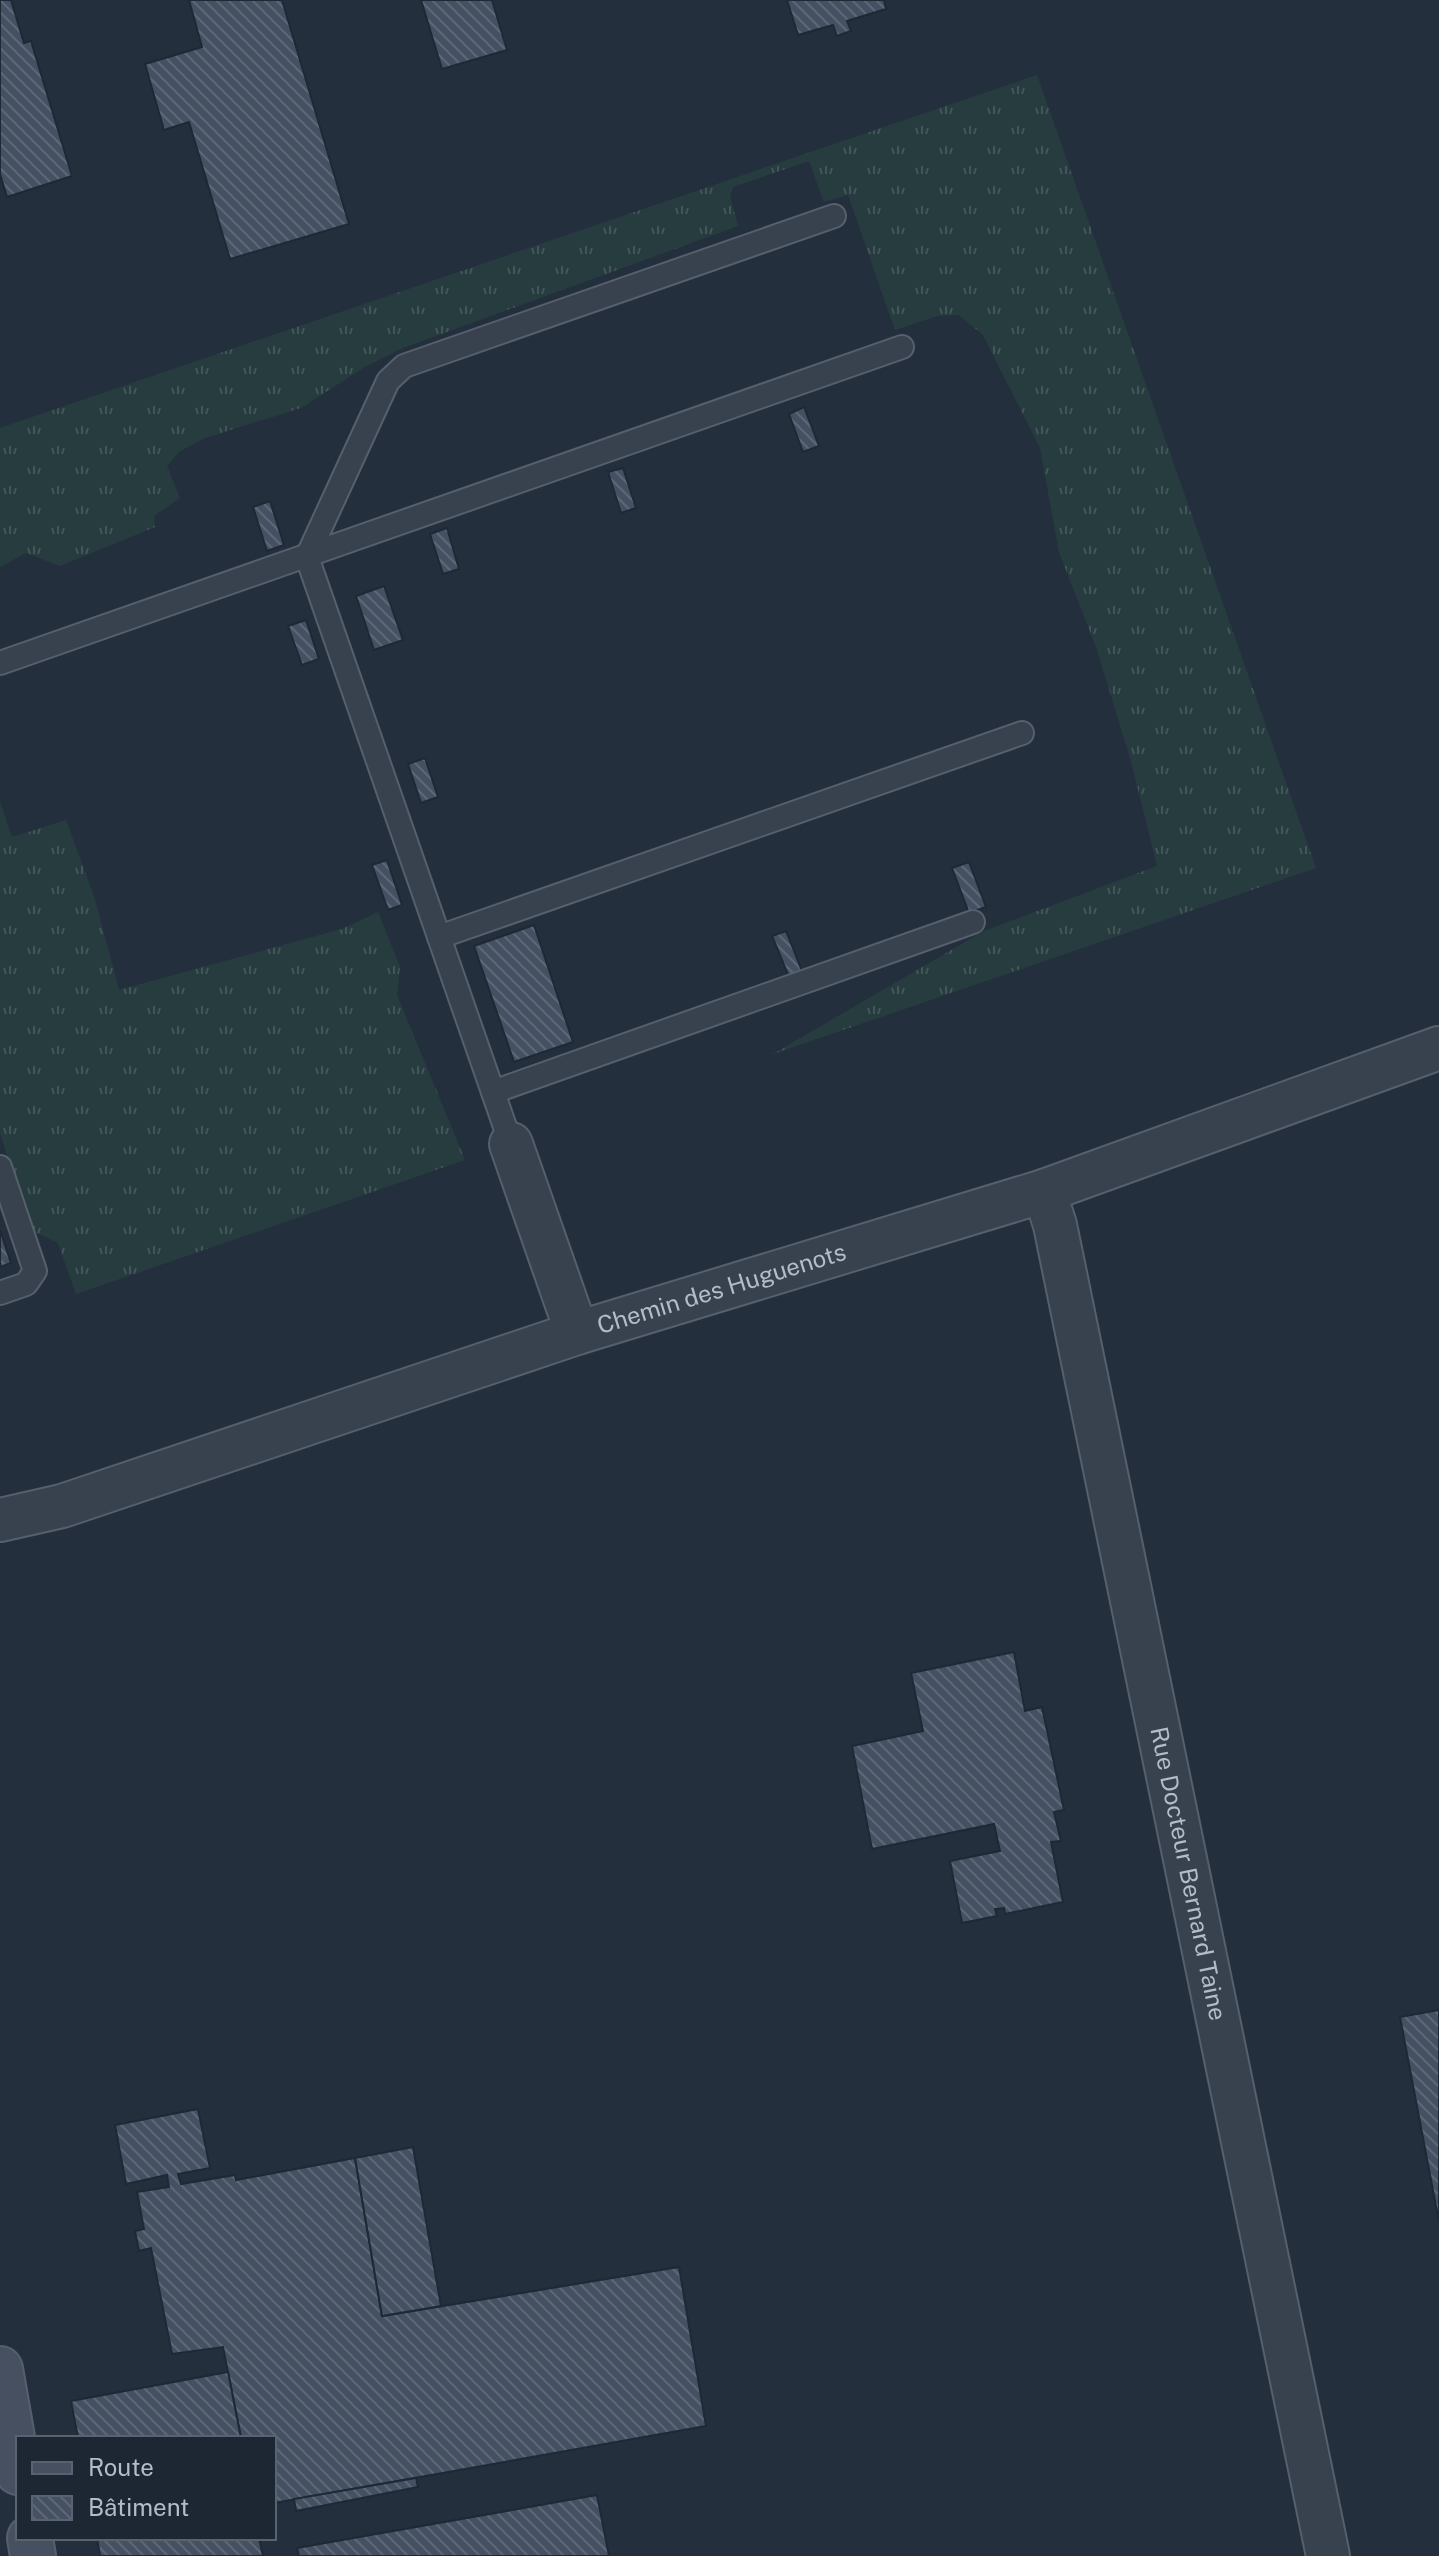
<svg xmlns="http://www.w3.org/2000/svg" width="1439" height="2556" viewBox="0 0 1439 2556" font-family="'Public Sans',sans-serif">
<defs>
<pattern id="grass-tufts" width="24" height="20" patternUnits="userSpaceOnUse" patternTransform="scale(2)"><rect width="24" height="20" fill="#263c3f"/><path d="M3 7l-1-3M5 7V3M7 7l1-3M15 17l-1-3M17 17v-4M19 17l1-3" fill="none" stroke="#435659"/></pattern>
<pattern id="building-back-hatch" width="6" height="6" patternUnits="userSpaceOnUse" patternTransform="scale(2)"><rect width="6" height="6" fill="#455162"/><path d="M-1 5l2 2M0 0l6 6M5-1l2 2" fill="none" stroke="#5d6877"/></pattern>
</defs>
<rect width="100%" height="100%" fill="#242f3e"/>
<g fill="url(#grass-tufts)">
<polygon points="1037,75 1316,868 773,1054 984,931 1157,866 1131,761 1096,647 1059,552 1040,448 983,335 959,315 937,316 895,330 848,195 824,202 809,161 733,187 730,196 738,226 403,348 363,368 301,408 205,438 180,451 167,466 180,498 154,516 155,527 60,566 26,553 0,567 0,428"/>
<polygon points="0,801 12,837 66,820 95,899 119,990 342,929 378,912 400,967 397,995 465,1160 76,1294 58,1243 31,1230 0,1133"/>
</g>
<g fill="url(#building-back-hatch)" stroke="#1f2835" stroke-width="2">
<polygon points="0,0 11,0 24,43 31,41 72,176 7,197 0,174"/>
<polygon points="189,0 282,0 349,224 230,259 189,122 164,130 145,64 202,47"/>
<polygon points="421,0 492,0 507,50 442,69"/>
<polygon points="787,0 884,0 886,9 847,21 851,31 837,36 833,25 798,35"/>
<polygon points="804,407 819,446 803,452 789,414"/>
<polygon points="623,468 636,508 621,513 608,472"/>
<polygon points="270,501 284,545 267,551 253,507"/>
<polygon points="447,528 459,569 443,574 430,534"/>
<polygon points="384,586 403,640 374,650 356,596"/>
<polygon points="306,620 319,659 302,665 288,626"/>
<polygon points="425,758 438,797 421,803 408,764"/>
<polygon points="387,860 402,905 388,910 372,865"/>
<polygon points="969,862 986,907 969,913 952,868"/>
<polygon points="534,925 573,1042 514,1062 474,946"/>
<polygon points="786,931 802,971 789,977 772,936"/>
<polygon points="0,1230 11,1263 0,1267"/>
<polygon points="1014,1652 1025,1711 1042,1707 1064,1810 1054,1812 1061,1841 1051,1842 1063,1902 1005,1914 1004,1908 995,1909 997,1916 962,1923 950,1861 1000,1851 994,1824 872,1849 852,1746 923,1731 911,1673"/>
<polygon points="1439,2010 1439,2222 1400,2017"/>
<polygon points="198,2109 210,2168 178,2174 181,2184 235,2175 236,2180 355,2158 382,2316 679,2267 706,2426 274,2503 274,2438 241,2438 223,2347 172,2354 151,2248 139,2251 135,2231 144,2229 137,2192 169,2187 167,2175 126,2184 115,2125"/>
<polygon points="413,2147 441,2306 382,2316 355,2158"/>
<polygon points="228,2372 241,2438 78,2438 71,2401"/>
<polygon points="416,2478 418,2487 296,2511 294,2499"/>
<polygon points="597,2495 609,2556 299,2556 297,2548"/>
<polygon points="97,2538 259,2538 263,2556 100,2556"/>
</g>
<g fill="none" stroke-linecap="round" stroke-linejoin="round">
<g stroke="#565f6c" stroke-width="26">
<g id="lane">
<polyline points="0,663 902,347"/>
<polyline points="439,937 1022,733"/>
<polyline points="493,1092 973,922"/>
<polyline points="511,1144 307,557 388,381 404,366 834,216"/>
<polyline points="0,1167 35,1271 26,1284 0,1293"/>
</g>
</g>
<g stroke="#565f6c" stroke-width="46">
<g id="street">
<polyline points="511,1144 577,1333"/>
<path id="s1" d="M1044 1191 1055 1225 1328 2556"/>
<path id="s2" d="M0 1520 62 1506 577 1333 1044 1191 1439 1048"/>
</g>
</g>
<g stroke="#565f6c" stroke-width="48">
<g id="secondary">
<polyline points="0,2369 18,2472"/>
<polyline points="30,2538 33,2556"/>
</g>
</g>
<use href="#lane" stroke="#38414e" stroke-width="22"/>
<use href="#street" stroke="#38414e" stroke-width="42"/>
<use href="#secondary" stroke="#465061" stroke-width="44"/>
</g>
<g text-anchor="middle" stroke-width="8" stroke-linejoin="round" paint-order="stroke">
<g font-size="24" fill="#b4bcc9" stroke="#1d2633">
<text dy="8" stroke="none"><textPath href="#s2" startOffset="758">Chemin des Huguenots</textPath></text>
<text dy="8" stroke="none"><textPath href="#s1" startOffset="698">Rue Docteur Bernard Taine</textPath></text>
</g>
</g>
<rect x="16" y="2436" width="260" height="104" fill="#1d2633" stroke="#59626f" stroke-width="2"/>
<rect x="32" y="2462" width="40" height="12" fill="#465061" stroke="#59626f" stroke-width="2"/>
<text x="88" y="2476" font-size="24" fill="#b4bcc9">Route</text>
<rect x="32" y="2496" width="40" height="24" fill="url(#building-back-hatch)" stroke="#59626f" stroke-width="2"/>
<text x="88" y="2516" font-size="24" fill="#b4bcc9">Bâtiment</text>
</svg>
